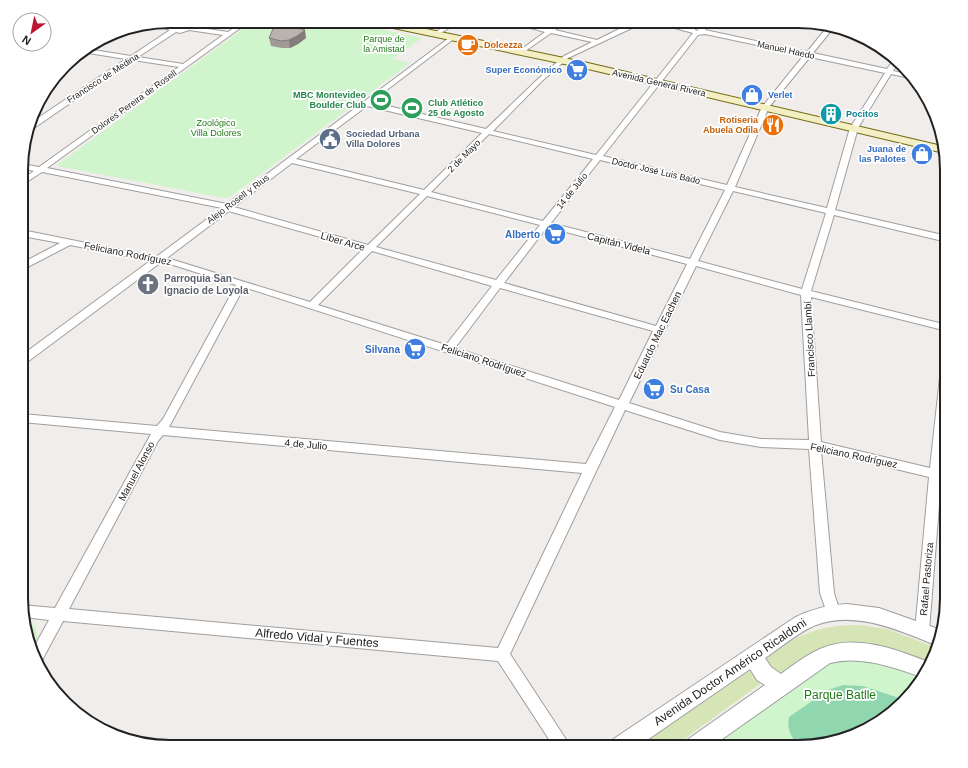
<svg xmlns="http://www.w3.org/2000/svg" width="968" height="768" viewBox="0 0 968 768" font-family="Arial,sans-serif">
<rect width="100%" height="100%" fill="#f1edea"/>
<g fill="#d5e5b6">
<path d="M859 625 887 629 937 648 936 655 931 662C893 647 853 634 813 652 802 656 792 665 782 672L773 671 766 661 767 657C797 634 821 625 859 625Z"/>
<polygon points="750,669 763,682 673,747 637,747"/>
</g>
<g fill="#d0f5cd">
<polygon points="254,21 342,21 422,38 392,59 410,63 230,197 224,198 57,166 57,165"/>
<path d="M24 619C40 623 39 638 33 650Z"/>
<polygon points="827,655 926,670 910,696 855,736 798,747 694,747"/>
</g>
<path fill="#90d7b0" d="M843 685 863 686 905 700 855 736 799 747C792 737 786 730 789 717L828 690Z"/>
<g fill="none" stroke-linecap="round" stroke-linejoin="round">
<g stroke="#9f9f9f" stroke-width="2">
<g id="minor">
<path d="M176 21 193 23 194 27 228 32 243 21H250L47 168 227 204 453 35 455 36V38L371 102 486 129 538 79 564 56 592 42 551 33 521 54 518 52 519 51 545 32 505 21H517L549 29 560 21H567L555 30 597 40 625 26 607 21H619L631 24 663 21H695L675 24 694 29 697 31 704 21H710L705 30 807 52 828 26 834 27 813 53 887 69 895 58 899 62 893 71 907 74 910 78 891 74 858 128 835 210 947 236V242L834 215 811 291 947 325V331L811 297 821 442 930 468 942 359 943 356 947 355V416L941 471 947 472V482L941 480 929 631 927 636 922 638 917 636 915 631 929 477 821 451 834 593 840 612 838 616 833 618 828 616 820 593 809 449 761 447 720 440 625 410 510 654 571 747H554L498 661 63 621 40 664 37 665 33 649 49 620 24 617 21 605 55 608 151 434 22 422V414L157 426 163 419 236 285 170 264 160 263 26 363 22 364V355L150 261 70 245 22 270V263L60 243 22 236V230L156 257 222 208 42 172 22 185V179L34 171 22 168V164L39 167 179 67 133 60 34 128H30L32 122 126 59 82 52 87 49 131 56 170 30 166 29V27L154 24C162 22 168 24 176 21ZM179 24 189 25 180 29 173 27ZM664 25 693 33 596 155 493 131 542 81 568 58 632 28ZM189 30 223 35 183 64 138 57 176 32 180 33ZM705 34 804 55 762 107 727 185 603 156 698 35ZM810 57 885 73 850 128 827 208 735 187 769 107ZM367 106 482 133 424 190 296 159ZM489 134 593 159 543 221 431 192ZM600 160 725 190 690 259 551 223ZM292 163 420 194 368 245 234 207ZM733 191 826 213 802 289 698 261ZM427 196 540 225 496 280 376 247ZM229 211 232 212 363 249 310 302 167 258ZM547 227 687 264 656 326 504 283ZM372 251 492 286 446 345 318 305ZM696 266 801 295 809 440 761 439 720 432 629 403ZM244 287 615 407 586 464 169 427ZM500 288 653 331 619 400 455 348ZM163 435 582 473 498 648 69 609 158 441Z"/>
<polygon points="453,21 461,21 439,34 434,33"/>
</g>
</g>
<g stroke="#9f9f9f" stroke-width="2">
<path id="tertiary" d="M847 604 879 608 941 630 938 646C900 631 857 610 816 625 800 631 780 648 765 658L771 667 781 674C793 665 806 655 820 649 855 633 898 650 931 663L922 677C893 667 860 655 830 663L711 747H684L687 740 765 685 757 680 750 669 637 747H609L612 740 794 618C811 609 828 605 847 604Z"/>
</g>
<g stroke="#716b11" stroke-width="2">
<polygon id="secondary" points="370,21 388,21 588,63 942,146 944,153 588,69 374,24"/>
</g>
<use href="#minor" fill="#fff" fill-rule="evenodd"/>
<use href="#tertiary" fill="#fff" fill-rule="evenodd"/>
<use href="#secondary" fill="#f4eec5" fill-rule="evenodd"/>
</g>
<polygon fill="#a09996" points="269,38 306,38 298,44 290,48 282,48 271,46"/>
<polygon fill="#827d7a" points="305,30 306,38 298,44 290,48 289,40"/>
<polygon fill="#bab2af" stroke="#827d7a" points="289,26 305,30 297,36 289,40 281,41 269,38 273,29"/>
<defs>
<g id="cafe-disc" transform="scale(1.15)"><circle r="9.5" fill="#e8710a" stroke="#fff"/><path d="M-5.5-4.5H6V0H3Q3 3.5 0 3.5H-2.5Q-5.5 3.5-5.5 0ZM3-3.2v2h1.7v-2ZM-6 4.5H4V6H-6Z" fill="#fff"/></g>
<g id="supermarket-disc" transform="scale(1.15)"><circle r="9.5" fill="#3f7fe0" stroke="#fff"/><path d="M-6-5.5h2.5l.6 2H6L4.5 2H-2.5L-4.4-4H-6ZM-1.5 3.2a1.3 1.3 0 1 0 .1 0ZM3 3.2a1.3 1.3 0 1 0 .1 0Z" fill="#fff"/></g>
<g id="shop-disc" transform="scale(1.15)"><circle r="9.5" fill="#3f7fe0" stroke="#fff"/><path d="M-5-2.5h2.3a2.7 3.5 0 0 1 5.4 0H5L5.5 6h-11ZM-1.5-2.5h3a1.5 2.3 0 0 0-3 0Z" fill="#fff"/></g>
<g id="stadium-disc" transform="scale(1.15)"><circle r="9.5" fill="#2e9e5b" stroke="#fff"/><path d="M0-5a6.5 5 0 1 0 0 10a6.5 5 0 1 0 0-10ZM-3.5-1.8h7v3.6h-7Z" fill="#fff"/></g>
<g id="building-disc" transform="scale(1.15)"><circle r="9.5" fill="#0f9aa8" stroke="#fff"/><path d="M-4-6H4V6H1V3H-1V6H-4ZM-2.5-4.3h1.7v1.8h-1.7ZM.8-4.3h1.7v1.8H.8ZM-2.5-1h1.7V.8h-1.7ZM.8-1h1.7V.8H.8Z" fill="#fff"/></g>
<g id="restaurant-disc" transform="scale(1.15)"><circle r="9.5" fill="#e8710a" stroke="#fff"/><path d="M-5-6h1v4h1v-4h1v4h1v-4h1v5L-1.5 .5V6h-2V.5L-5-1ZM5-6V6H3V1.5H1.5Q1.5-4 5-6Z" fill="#fff"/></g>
<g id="civic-disc" transform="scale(1.15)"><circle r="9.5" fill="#5c6f8a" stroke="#fff"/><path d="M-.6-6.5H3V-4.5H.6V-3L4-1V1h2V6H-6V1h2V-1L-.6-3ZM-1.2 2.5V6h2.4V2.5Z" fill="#fff"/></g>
<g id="church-disc" transform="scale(1.15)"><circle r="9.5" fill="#6b7280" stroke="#fff"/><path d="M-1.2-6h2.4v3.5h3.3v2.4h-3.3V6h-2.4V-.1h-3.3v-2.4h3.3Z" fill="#fff"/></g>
</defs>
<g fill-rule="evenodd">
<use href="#cafe-disc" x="468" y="45"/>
<use href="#supermarket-disc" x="577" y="70"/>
<use href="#shop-disc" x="752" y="95"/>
<use href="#stadium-disc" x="381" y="100"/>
<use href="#stadium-disc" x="412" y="108"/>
<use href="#building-disc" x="831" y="114"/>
<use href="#restaurant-disc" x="773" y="125"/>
<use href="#civic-disc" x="330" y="139"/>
<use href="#shop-disc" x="922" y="154"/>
<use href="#supermarket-disc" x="555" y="234"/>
<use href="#church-disc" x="148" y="284"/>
<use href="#supermarket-disc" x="415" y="349"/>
<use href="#supermarket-disc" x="654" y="389"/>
</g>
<g text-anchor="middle" stroke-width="3.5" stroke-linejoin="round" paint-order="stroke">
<g font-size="9" fill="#207818" stroke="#fff">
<text x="384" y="42">Parque de<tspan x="384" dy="10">la Amistad</tspan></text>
<text x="216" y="126">Zoológico<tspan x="216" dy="10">Villa Dolores</tspan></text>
</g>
<g font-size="9" font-weight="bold" fill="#c56008" stroke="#fff" text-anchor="start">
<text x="484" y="48">Dolcezza</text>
<text x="758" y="123" text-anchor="end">Rotiseria<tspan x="758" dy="10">Abuela Odila</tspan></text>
</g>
<g font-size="9" fill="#222" stroke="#fff">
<text transform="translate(786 50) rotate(12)" y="3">Manuel Haedo</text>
<text transform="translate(103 78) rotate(-33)" y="3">Francisco de Medina</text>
<text transform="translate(659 83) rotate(13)" y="3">Avenida General Rivera</text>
<text transform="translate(134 102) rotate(-36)" y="3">Dolores Pereira de Rosell</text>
<text transform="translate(464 156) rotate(-45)" y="3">2 de Mayo</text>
<text transform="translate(656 171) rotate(13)" y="3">Doctor José Luis Bado</text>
<text transform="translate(572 191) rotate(-51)" y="3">14 de Julio</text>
<text transform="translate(238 199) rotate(-37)" y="3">Alejo Rosell y Rius</text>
</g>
<g font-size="9" font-weight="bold" fill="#366cbe" stroke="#fff" text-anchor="end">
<text x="562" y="73">Super Económico</text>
<text x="768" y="98" text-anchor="start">Verlet</text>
<text x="906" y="152">Juana de<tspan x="906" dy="10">las Palotes</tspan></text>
</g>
<g font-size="9" font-weight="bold" fill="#27864d" stroke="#fff" text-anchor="end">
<text x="366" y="98">MBC Montevideo<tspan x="366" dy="10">Boulder Club</tspan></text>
<text x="428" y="106" text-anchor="start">Club Atlético<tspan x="428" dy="10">25 de Agosto</tspan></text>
</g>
<g font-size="9" font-weight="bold" fill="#0d838f" stroke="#fff" text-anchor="start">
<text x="846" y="117">Pocitos</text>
</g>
<g font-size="9" font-weight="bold" fill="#4e5e75" stroke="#fff" text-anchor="start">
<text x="346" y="137">Sociedad Urbana<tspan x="346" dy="10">Villa Dolores</tspan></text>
</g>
<g font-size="10" font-weight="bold" fill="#366cbe" stroke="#fff" text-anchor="end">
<text x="540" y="238">Alberto</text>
<text x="400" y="353">Silvana</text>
<text x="670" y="393" text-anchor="start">Su Casa</text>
</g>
<g font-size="10" fill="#222" stroke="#fff">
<text transform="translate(343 241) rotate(16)" y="4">Líber Arce</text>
<text transform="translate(619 243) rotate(14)" y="4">Capitán Videla</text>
<text transform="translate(128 253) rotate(11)" y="4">Feliciano Rodríguez</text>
<text transform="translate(657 335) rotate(-64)" y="4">Eduardo Mac Eachen</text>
<text transform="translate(809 339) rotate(-93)" y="4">Francisco Llambí</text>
<text transform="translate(484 360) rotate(18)" y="4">Feliciano Rodríguez</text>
<text transform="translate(306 444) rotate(5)" y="4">4 de Julio</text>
<text transform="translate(854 455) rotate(12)" y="4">Feliciano Rodríguez</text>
<text transform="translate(136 471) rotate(-62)" y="4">Manuel Alonso</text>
<text transform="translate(926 579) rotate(-85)" y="4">Rafael Pastoriza</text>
</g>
<g font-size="10" font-weight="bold" fill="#5b616d" stroke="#fff" text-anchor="start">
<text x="164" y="282">Parroquia San<tspan x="164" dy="12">Ignacio de Loyola</tspan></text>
</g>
<g font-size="12" fill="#222" stroke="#fff">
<text transform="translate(317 638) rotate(5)" y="4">Alfredo Vidal y Fuentes</text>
<text transform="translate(730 672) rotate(-34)" y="4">Avenida Doctor Américo Ricaldoni</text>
</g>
<g font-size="12" fill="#207818" stroke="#fff">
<text x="840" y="699">Parque Batlle</text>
</g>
</g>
<path d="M0 0H968V768H0ZM170 28H798A142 142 0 0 1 940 170V598A142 142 0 0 1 798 740H170A142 142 0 0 1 28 598V170A142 142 0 0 1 170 28Z" fill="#fff" fill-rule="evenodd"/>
<path fill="none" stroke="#222" stroke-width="2" d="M170 28H798A142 142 0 0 1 940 170V598A142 142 0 0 1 798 740H170A142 142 0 0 1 28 598V170A142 142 0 0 1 170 28Z"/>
<g transform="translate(32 32) rotate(213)"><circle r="19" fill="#ffffff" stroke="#a7a7a7"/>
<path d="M0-3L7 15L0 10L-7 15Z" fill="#be1532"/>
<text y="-6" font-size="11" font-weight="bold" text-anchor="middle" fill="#222222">N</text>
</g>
</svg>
